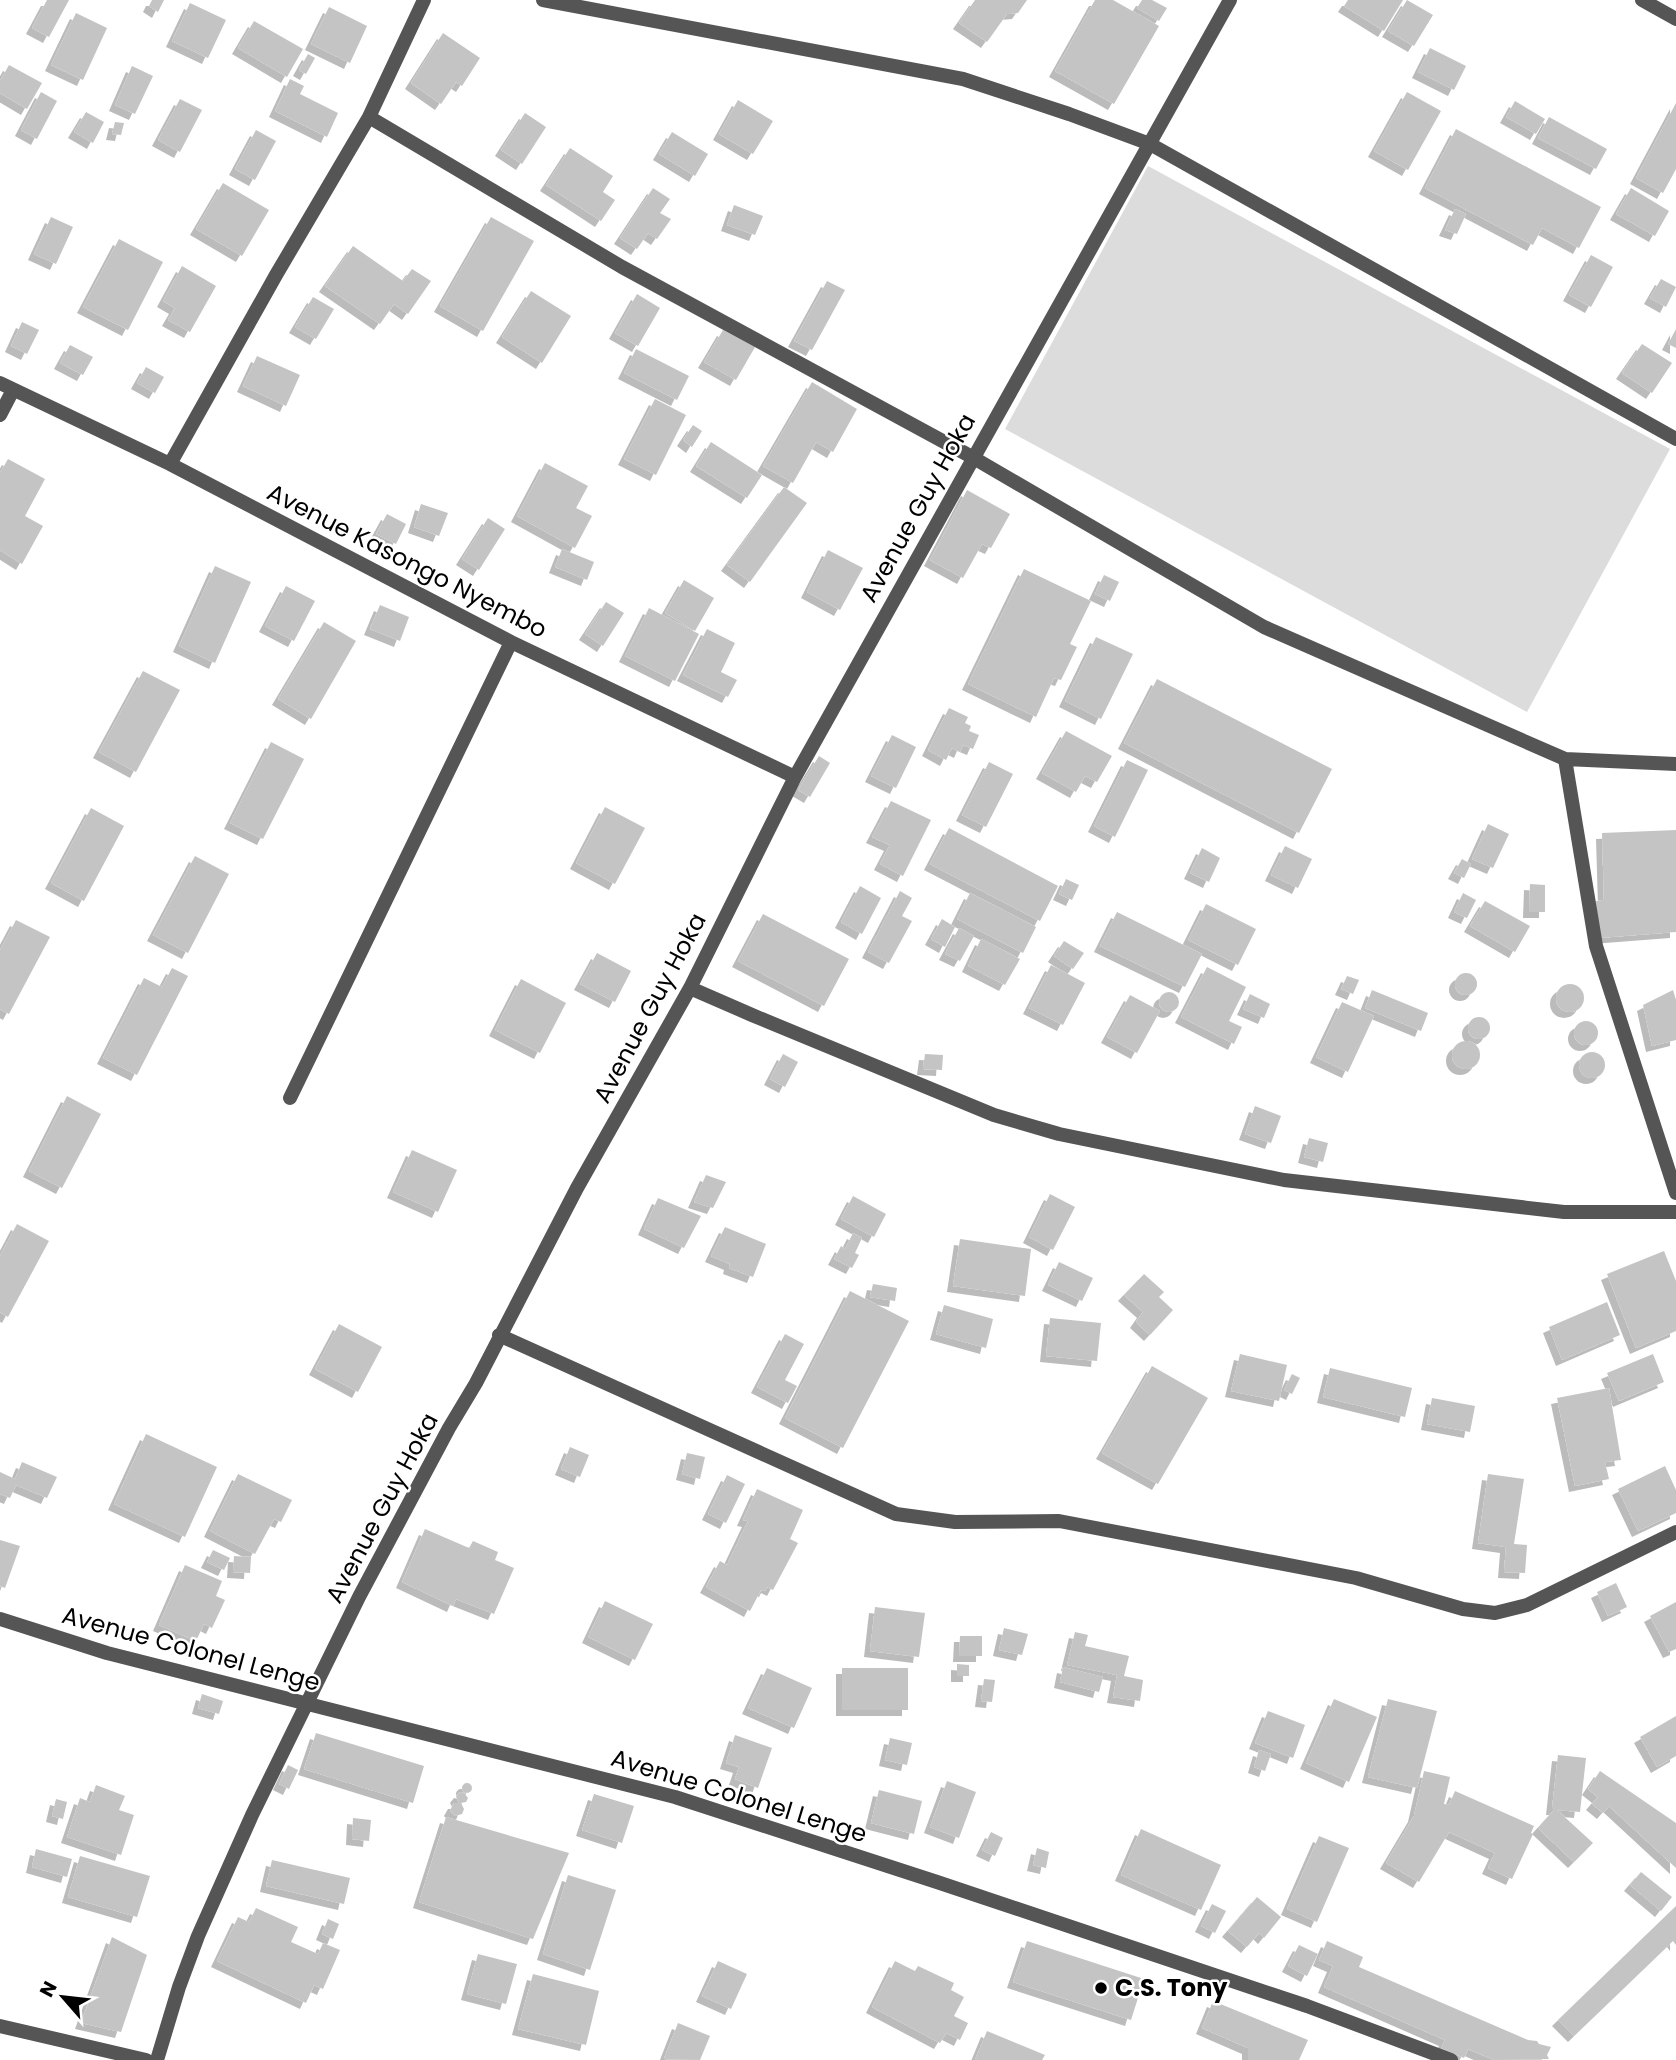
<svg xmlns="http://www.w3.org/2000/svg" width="1676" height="2060" viewBox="0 0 1676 2060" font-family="Poppins,sans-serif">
	<defs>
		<filter id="shadow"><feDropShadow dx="-6" dy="6" stdDeviation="0" flood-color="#0004"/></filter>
	</defs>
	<rect width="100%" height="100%" fill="#fff"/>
	<path fill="#dcdcdc" d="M 1148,166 L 1670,449 L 1527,712 L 1005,429 Z"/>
	<path fill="#c4c4c4" filter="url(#shadow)" d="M 47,0 L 69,0 L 49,37 L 32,28 Z
		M 152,0 L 164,0 L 158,12 L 149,6 Z
		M 975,0 L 1027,0 L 1018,13 L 1007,14 L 987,42 L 959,23 Z
		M 1095,0 L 1113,0 L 1159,26 L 1114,104 L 1055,71 Z
		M 1142,0 L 1152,0 L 1167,8 L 1159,21 L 1137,8 Z
		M 1348,0 L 1403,0 L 1384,31 L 1344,6 Z
		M 1407,0 L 1433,15 L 1414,46 L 1388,31 Z
		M 190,3 L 226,20 L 208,58 L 172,41 Z
		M 329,7 L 367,26 L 350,63 L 311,44 Z
		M 76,13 L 107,28 L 83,80 L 51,65 Z
		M 254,21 L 303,49 L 287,77 L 238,48 Z
		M 443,33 L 480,58 L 462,86 L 456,82 L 441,104 L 411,83 Z
		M 1430,48 L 1466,66 L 1454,90 L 1418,72 Z
		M 308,54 L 315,58 L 306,74 L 299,70 Z
		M 9,65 L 42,83 L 27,109 L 0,93 L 0,81 Z
		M 132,66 L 153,76 L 135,114 L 115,105 Z
		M 290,79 L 304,86 L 300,94 L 338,113 L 327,137 L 275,111 Z
		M 41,92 L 57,101 L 37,139 L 21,130 Z
		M 1407,92 L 1441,111 L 1408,170 L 1374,151 Z
		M 180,99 L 202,110 L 180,152 L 158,140 Z
		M 738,100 L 773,121 L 753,154 L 719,134 Z
		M 1515,101 L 1545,119 L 1536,134 L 1506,117 Z
		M 1676,103 L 1676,169 L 1663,193 L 1636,178 Z
		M 86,112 L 104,122 L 93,143 L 74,132 Z
		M 525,113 L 546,127 L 522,164 L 501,150 Z
		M 1549,117 L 1607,149 L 1596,169 L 1538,138 Z
		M 115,122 L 124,123 L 121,135 L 112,134 Z
		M 1456,129 L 1601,207 L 1579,248 L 1542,228 L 1533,245 L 1425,188 Z
		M 256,130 L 276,141 L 255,180 L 235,169 Z
		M 672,132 L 708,154 L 695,176 L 659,154 Z
		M 570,148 L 613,176 L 603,192 L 615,200 L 601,221 L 546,185 Z
		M 223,183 L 269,210 L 242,256 L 196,229 Z
		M 653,188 L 670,199 L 660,213 L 671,219 L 657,239 L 648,233 L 637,249 L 620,238 Z
		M 1631,188 L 1669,211 L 1655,236 L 1616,214 Z
		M 734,205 L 763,216 L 755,235 L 727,225 Z
		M 1455,209 L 1466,214 L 1457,234 L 1445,230 Z
		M 51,217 L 73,227 L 56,264 L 34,254 Z
		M 491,217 L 534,241 L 483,331 L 440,306 Z
		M 119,239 L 163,262 L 128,330 L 83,307 Z
		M 353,246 L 403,281 L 412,269 L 431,281 L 408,314 L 394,304 L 380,324 L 325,286 Z
		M 1591,255 L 1613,267 L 1591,307 L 1569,295 Z
		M 182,266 L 216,286 L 190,332 L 168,320 L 175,308 L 163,301 Z
		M 1661,279 L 1676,287 L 1666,307 L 1650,298 Z
		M 827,281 L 845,290 L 812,350 L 794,341 Z
		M 531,291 L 571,316 L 542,363 L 502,337 Z
		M 637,294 L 660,308 L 638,346 L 615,333 Z
		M 313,297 L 334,309 L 316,339 L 295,327 Z
		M 22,322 L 39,330 L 27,354 L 11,346 Z
		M 1676,329 L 1676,348 L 1668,344 Z
		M 723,330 L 755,347 L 736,380 L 704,362 Z
		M 1642,344 L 1672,363 L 1652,393 L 1622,373 Z
		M 70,345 L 93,357 L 83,375 L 60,363 Z
		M 636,349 L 689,376 L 677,400 L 624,373 Z
		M 257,356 L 300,375 L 286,406 L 243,386 Z
		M 146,367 L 164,377 L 155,393 L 137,383 Z
		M 812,382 L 857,409 L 833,452 L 816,442 L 793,483 L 763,466 Z
		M 655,399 L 686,415 L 656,475 L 624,459 Z
		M 693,425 L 702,431 L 692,447 L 683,440 Z
		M 711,442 L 762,475 L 747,498 L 696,466 Z
		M 8,459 L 45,479 L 25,516 L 43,526 L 22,564 L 0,550 L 0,473 Z
		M 545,463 L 588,486 L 576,508 L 592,516 L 575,548 L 517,516 Z
		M 784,487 L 807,503 L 750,582 L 727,565 Z
		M 967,490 L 1010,514 L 991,548 L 982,544 L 963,578 L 930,560 Z
		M 421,504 L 448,513 L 439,536 L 414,527 Z
		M 387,514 L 406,524 L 396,544 L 376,534 Z
		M 488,518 L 505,529 L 479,570 L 462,559 Z
		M 562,549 L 594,562 L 587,580 L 555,567 Z
		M 828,550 L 863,568 L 840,610 L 807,592 Z
		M 215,566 L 251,582 L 215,663 L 179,646 Z
		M 1024,569 L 1091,601 L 1070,644 L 1077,647 L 1061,680 L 1054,678 L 1036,717 L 968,684 Z
		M 1104,575 L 1119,582 L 1110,601 L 1095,594 Z
		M 684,580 L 714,598 L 695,631 L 665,613 Z
		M 286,586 L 315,601 L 294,641 L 265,626 Z
		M 606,602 L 624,613 L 603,646 L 585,634 Z
		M 380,605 L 409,617 L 400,641 L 370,629 Z
		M 649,608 L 699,634 L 675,681 L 625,656 Z
		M 324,622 L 356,641 L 311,719 L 278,699 Z
		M 707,629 L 735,643 L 721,672 L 737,680 L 728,697 L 683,675 Z
		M 1096,637 L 1133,654 L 1101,719 L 1065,701 Z
		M 143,671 L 180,690 L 136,772 L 99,752 Z
		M 1157,679 L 1332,769 L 1299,833 L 1124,743 Z
		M 949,708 L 968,717 L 965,723 L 971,726 L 969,731 L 979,735 L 973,749 L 963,745 L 960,752 L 952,748 L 946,760 L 928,750 Z
		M 1066,731 L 1112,756 L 1097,782 L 1085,776 L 1076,792 L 1042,773 Z
		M 892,735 L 916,747 L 896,788 L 871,776 Z
		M 271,742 L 304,759 L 263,839 L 230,823 Z
		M 819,756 L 830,763 L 810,797 L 798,790 Z
		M 1127,760 L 1148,770 L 1115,837 L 1094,826 Z
		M 989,762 L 1013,774 L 986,827 L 962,815 Z
		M 891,801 L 931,820 L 903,876 L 880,864 L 890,845 L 872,837 Z
		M 605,807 L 645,828 L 615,884 L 576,863 Z
		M 91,808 L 124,826 L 84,901 L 51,883 Z
		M 1488,824 L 1509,834 L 1493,868 L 1472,859 Z
		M 949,828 L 1058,886 L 1040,921 L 930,864 Z
		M 1676,830 L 1676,932 L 1598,938 L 1596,901 L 1604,900 L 1602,833 Z
		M 1285,846 L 1312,859 L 1298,888 L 1271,875 Z
		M 1202,848 L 1220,858 L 1209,882 L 1190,873 Z
		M 195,856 L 229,874 L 188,953 L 153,935 Z
		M 1462,859 L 1471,864 L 1464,878 L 1454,873 Z
		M 1066,879 L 1079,885 L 1072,900 L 1059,894 Z
		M 1530,884 L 1545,885 L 1545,912 L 1529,912 Z
		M 860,886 L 881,898 L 862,934 L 841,922 Z
		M 900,891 L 912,898 L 902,916 L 912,921 L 889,963 L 868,952 Z
		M 970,893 L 1036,927 L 1023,953 L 957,919 Z
		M 1463,893 L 1476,900 L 1467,918 L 1454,912 Z
		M 1485,901 L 1530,926 L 1515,952 L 1470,926 Z
		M 1206,904 L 1256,929 L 1238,965 L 1188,940 Z
		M 1117,912 L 1202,954 L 1185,987 L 1100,946 Z
		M 763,914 L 849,959 L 824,1006 L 738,961 Z
		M 942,919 L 955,927 L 945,947 L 931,939 Z
		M 16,920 L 50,937 L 9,1014 L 0,1009 L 0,950 Z
		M 959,928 L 974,936 L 960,961 L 945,954 Z
		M 981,939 L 1020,959 L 1005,985 L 968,966 Z
		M 1064,941 L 1084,953 L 1073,969 L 1054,956 Z
		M 597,953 L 631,971 L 615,1002 L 580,984 Z
		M 1051,965 L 1085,983 L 1063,1025 L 1029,1008 Z
		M 1207,967 L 1246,987 L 1229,1021 L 1242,1027 L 1234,1044 L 1181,1017 Z
		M 172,968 L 188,976 L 137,1075 L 103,1058 L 144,978 L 162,987 Z
		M1455 984a11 11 0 1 1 22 0a11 11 0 1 1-22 0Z
		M 1347,976 L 1359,980 L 1353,994 L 1341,989 Z
		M 521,979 L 566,1003 L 540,1053 L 495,1030 Z
		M1556 998a14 14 0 1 1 28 0a14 14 0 1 1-28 0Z
		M 1372,990 L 1428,1013 L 1421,1031 L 1365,1008 Z
		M 1673,990 L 1676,1000 L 1676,1040 L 1652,1046 L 1643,1005 Z
		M1159 1002a10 10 0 1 1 20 0a10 10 0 1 1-20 0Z
		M 1250,994 L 1270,1004 L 1264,1018 L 1243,1009 Z
		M 1130,995 L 1160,1011 L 1137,1053 L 1107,1037 Z
		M 1342,1002 L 1374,1016 L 1348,1072 L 1316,1057 Z
		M1468 1028a11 11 0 1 1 22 0a11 11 0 1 1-22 0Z
		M1574 1033a12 12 0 1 1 24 0a12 12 0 1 1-24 0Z
		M1452 1055a14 14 0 1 1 28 0a14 14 0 1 1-28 0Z
		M1579 1065a13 13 0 1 1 26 0a13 13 0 1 1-26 0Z
		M 783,1054 L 798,1062 L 785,1087 L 770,1079 Z
		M 925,1054 L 943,1055 L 942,1070 L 923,1069 Z
		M 67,1096 L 101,1114 L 62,1188 L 29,1171 Z
		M 1255,1106 L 1281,1116 L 1271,1143 L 1245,1134 Z
		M 1309,1138 L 1328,1143 L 1323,1162 L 1304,1157 Z
		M 412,1150 L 457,1170 L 438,1212 L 393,1192 Z
		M 706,1175 L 726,1182 L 713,1208 L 694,1202 Z
		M 1050,1194 L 1075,1207 L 1053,1250 L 1029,1237 Z
		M 853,1196 L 886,1214 L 874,1237 L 841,1219 Z
		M 658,1198 L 701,1216 L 684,1248 L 644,1229 Z
		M 17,1224 L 49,1241 L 8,1317 L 0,1312 L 0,1256 Z
		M 725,1227 L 766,1244 L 753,1277 L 729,1268 L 730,1264 L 711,1256 Z
		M 853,1233 L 862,1238 L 855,1253 L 859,1255 L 852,1268 L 834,1259 L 841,1246 L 845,1249 Z
		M 960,1239 L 1031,1249 L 1025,1296 L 953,1286 Z
		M 1664,1251 L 1676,1281 L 1676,1331 L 1636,1348 L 1607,1274 Z
		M 1059,1262 L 1093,1278 L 1082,1301 L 1048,1285 Z
		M 1144,1274 L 1164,1292 L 1159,1297 L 1173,1310 L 1150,1335 L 1136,1322 L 1143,1312 L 1124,1295 Z
		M 873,1284 L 897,1288 L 895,1301 L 870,1297 Z
		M 850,1291 L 909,1321 L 843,1448 L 785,1418 Z
		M 1607,1302 L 1620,1335 L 1562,1360 L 1549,1327 Z
		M 944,1305 L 993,1319 L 986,1348 L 936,1334 Z
		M 1050,1318 L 1101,1323 L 1097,1361 L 1046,1356 Z
		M 339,1324 L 382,1347 L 358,1392 L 315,1369 Z
		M 785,1334 L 804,1344 L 785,1380 L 797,1386 L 788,1403 L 757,1387 Z
		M 1240,1354 L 1287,1365 L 1279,1401 L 1231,1391 Z
		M 1653,1354 L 1664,1382 L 1619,1401 L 1607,1373 Z
		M 1152,1366 L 1208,1398 L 1158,1484 L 1102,1453 Z
		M 1330,1368 L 1412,1388 L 1405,1417 L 1323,1397 Z
		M 1292,1374 L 1300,1378 L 1292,1394 L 1284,1390 Z
		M 1609,1388 L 1621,1460 L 1605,1462 L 1609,1479 L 1575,1486 L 1557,1398 Z
		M 1432,1398 L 1475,1406 L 1470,1432 L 1427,1424 Z
		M 146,1434 L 217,1467 L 185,1537 L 114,1504 Z
		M 570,1447 L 589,1455 L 580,1477 L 561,1469 Z
		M 687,1453 L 705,1457 L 700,1479 L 682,1474 Z
		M 22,1462 L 57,1477 L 47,1498 L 16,1485 L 10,1498 L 0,1494 L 0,1472 L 15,1479 Z
		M 1665,1466 L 1676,1490 L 1676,1513 L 1638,1531 L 1618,1489 Z
		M 238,1474 L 292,1500 L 281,1522 L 274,1519 L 255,1554 L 210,1531 Z
		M 1488,1474 L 1524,1479 L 1514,1544 L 1527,1545 L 1525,1573 L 1504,1572 L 1506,1547 L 1478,1543 Z
		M 727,1475 L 745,1484 L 726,1523 L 708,1514 Z
		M 757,1489 L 803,1510 L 790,1539 L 798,1543 L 773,1590 L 767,1587 L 765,1591 L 761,1590 L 750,1611 L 706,1587 L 720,1561 L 727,1565 L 748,1521 L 743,1520 Z
		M 425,1529 L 469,1548 L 473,1541 L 498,1552 L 495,1560 L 514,1568 L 494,1614 L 456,1599 L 453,1606 L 402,1582 Z
		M 0,1540 L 20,1546 L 5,1588 L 0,1586 Z
		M 213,1550 L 230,1558 L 224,1570 L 207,1562 Z
		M 234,1556 L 251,1557 L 250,1573 L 233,1572 Z
		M 185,1565 L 222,1581 L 216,1596 L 225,1600 L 212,1628 L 204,1624 L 196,1641 L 159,1625 Z
		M 1616,1583 L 1627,1607 L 1608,1616 L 1597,1592 Z
		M 605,1601 L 653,1624 L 635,1660 L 588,1637 Z
		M 1676,1602 L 1676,1649 L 1669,1652 L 1650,1616 Z
		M 875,1607 L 925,1613 L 919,1657 L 870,1651 Z
		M 1004,1628 L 1028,1634 L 1022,1655 L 999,1650 Z
		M 1075,1632 L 1088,1635 L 1085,1646 L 1129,1656 L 1124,1676 L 1143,1680 L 1140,1701 L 1113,1697 L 1117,1675 L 1067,1665 Z
		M 960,1636 L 982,1636 L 982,1656 L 959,1656 Z
		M 957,1664 L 969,1665 L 969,1676 L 957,1676 Z
		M 1063,1667 L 1103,1677 L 1099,1692 L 1060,1682 Z
		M 767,1668 L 812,1688 L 794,1728 L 748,1708 Z
		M 842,1668 L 908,1668 L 908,1710 L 842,1710 Z
		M 984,1679 L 995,1680 L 992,1702 L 981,1701 Z
		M 202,1694 L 223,1701 L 219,1714 L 198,1708 Z
		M 1334,1699 L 1377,1717 L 1349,1782 L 1306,1763 Z
		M 1388,1699 L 1437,1711 L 1417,1788 L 1368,1777 Z
		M 1268,1711 L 1305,1725 L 1293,1758 L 1255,1743 Z
		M 1676,1716 L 1676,1756 L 1657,1767 L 1640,1737 Z
		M 316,1733 L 424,1766 L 413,1803 L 304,1769 Z
		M 735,1735 L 772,1748 L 758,1788 L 735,1779 L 739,1767 L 726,1763 Z
		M 890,1738 L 912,1743 L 907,1765 L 885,1760 Z
		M 1259,1750 L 1271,1754 L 1265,1771 L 1254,1767 Z
		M 1558,1755 L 1586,1758 L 1580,1812 L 1557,1810 L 1593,1843 L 1574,1862 L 1538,1828 L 1555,1809 L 1552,1809 Z
		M 288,1765 L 298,1770 L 289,1789 L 279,1784 Z
		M 1424,1771 L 1450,1777 L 1444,1804 L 1449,1805 L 1455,1791 L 1534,1826 L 1531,1833 L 1533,1834 L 1512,1879 L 1488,1868 L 1495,1853 L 1449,1832 L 1419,1882 L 1386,1863 L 1414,1816 Z
		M 1600,1771 L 1676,1823 L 1676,1868 L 1609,1806 L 1603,1813 L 1592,1804 L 1598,1797 L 1588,1789 Z
		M 947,1781 L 976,1792 L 959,1838 L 930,1827 Z
		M462 1788a5 5 0 1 1 10 0a5 5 0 1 1-10 0Z
		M 96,1785 L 125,1796 L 119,1810 L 134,1815 L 121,1855 L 67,1837 L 80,1798 L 90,1802 Z
		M 879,1790 L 922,1801 L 914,1834 L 871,1823 Z
		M 460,1792 L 464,1793 L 468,1798 L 466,1802 L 461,1803 L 464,1809 L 462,1814 L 455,1816 L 450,1810 L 454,1803 L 459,1803 L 456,1797 Z
		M 594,1794 L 634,1806 L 622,1843 L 582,1830 Z
		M 56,1799 L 67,1802 L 63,1819 L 52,1816 Z
		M 446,1817 L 569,1853 L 533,1939 L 419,1902 Z
		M 353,1818 L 371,1820 L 369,1841 L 352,1839 Z
		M 1141,1829 L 1221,1865 L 1201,1910 L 1121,1875 Z
		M 991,1832 L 1003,1838 L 995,1856 L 982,1850 Z
		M 1319,1836 L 1349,1848 L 1317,1922 L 1287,1909 Z
		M 1037,1848 L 1049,1852 L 1046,1868 L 1033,1865 Z
		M 36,1849 L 72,1859 L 67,1877 L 32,1867 Z
		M 80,1856 L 150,1876 L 137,1917 L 68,1897 Z
		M 272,1860 L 350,1878 L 344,1904 L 266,1886 Z
		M 1641,1872 L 1672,1897 L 1661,1911 L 1630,1885 Z
		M 568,1875 L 616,1890 L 590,1970 L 543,1954 Z
		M 1257,1897 L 1281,1917 L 1264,1938 L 1259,1933 L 1247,1947 L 1228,1931 Z
		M 1212,1904 L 1226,1911 L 1215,1933 L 1201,1926 Z
		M 1676,1906 L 1676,1945 L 1673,1941 L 1574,2036 L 1558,2020 Z
		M 256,1908 L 298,1927 L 291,1942 L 318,1954 L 323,1943 L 340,1950 L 323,1989 L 314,1985 L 306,2003 L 217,1961 L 238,1917 L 249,1922 Z
		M 328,1919 L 339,1924 L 333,1939 L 322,1934 Z
		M 112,1937 L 147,1955 L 121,2032 L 81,2023 Z
		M 1027,1941 L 1144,1979 L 1131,2020 L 1013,1982 Z
		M 1327,1941 L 1363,1957 L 1359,1967 L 1528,2040 L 1537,2041 L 1539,2044 L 1551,2047 L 1547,2055 L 1549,2059 L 1494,2060 L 1468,2049 L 1464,2058 L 1441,2048 L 1445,2040 L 1324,1987 L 1333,1966 L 1319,1960 Z
		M 1299,1945 L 1318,1954 L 1307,1976 L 1288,1966 Z
		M 478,1954 L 517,1964 L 506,2004 L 467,1994 Z
		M 718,1961 L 747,1974 L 731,2009 L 702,1996 Z
		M 895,1961 L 915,1971 L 918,1966 L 954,1983 L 951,1990 L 964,1997 L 954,2016 L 968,2023 L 960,2040 L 946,2033 L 940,2043 L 872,2007 Z
		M 533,1974 L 599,1991 L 586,2045 L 518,2029 Z
		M 1213,2001 L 1308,2040 L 1299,2060 L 1248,2060 L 1248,2048 L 1202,2028 Z
		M 678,2023 L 710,2036 L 700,2060 L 664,2059 Z
		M 987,2031 L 1045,2055 L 1042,2060 L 975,2060 Z"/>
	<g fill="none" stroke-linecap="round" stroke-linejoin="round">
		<path stroke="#555" stroke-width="14" d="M 543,0 L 963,79 L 1069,114 L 1150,144 L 1676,439
			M 1642,0 L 1676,19
			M 369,117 L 622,267 L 972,457 L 1264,627 L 1565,759 L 1676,764
			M 0,383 L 170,464 L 511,642 L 795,777
			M 0,415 L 13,390
			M 170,464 L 276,275 L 369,117 L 424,0
			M 1565,759 L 1596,946 L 1676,1193
			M 690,988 L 752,1015 L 994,1115 L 1059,1134 L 1284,1180 L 1564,1212 L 1676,1212
			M 290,1098 L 511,642
			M 499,1335 L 896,1514 L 955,1522 L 1059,1521 L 1356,1578 L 1463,1609 L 1495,1613 L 1527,1605 L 1676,1532
			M 0,1619 L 107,1653 L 675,1797 L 937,1882 L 1307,2006 L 1451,2060
			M 0,2026 L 146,2060
			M 157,2060 L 179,1987 L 198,1936 L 252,1815 L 359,1597 L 449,1428 L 476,1383 L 577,1188 L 690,988 L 795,777 L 1230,0"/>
	</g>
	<circle fill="#000" stroke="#fff" stroke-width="2.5" cx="1101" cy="1988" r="7"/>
	<g text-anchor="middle" stroke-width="5" stroke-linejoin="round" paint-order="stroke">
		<g font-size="24" fill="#000" stroke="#fff">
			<text transform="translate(918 508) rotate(-61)" y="8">Avenue Guy Hoka</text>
			<text transform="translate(407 561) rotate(27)" y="8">Avenue Kasongo Nyembo</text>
			<text transform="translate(650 1008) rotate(-62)" y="8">Avenue Guy Hoka</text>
			<text transform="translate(382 1508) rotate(-62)" y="8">Avenue Guy Hoka</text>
			<text transform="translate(191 1649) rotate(15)" y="8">Avenue Colonel Lenge</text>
			<text transform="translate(739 1796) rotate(17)" y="8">Avenue Colonel Lenge</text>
		</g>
		<g font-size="24" font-weight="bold" fill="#000" stroke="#fff" text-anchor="start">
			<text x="1115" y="1996">C.S. Tony</text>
		</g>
	</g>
	<g transform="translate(63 1997) rotate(298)" stroke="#ffffff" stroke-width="5" paint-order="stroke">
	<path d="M0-5L12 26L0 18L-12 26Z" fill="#000000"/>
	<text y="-10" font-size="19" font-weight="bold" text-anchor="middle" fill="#000000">N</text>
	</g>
</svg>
